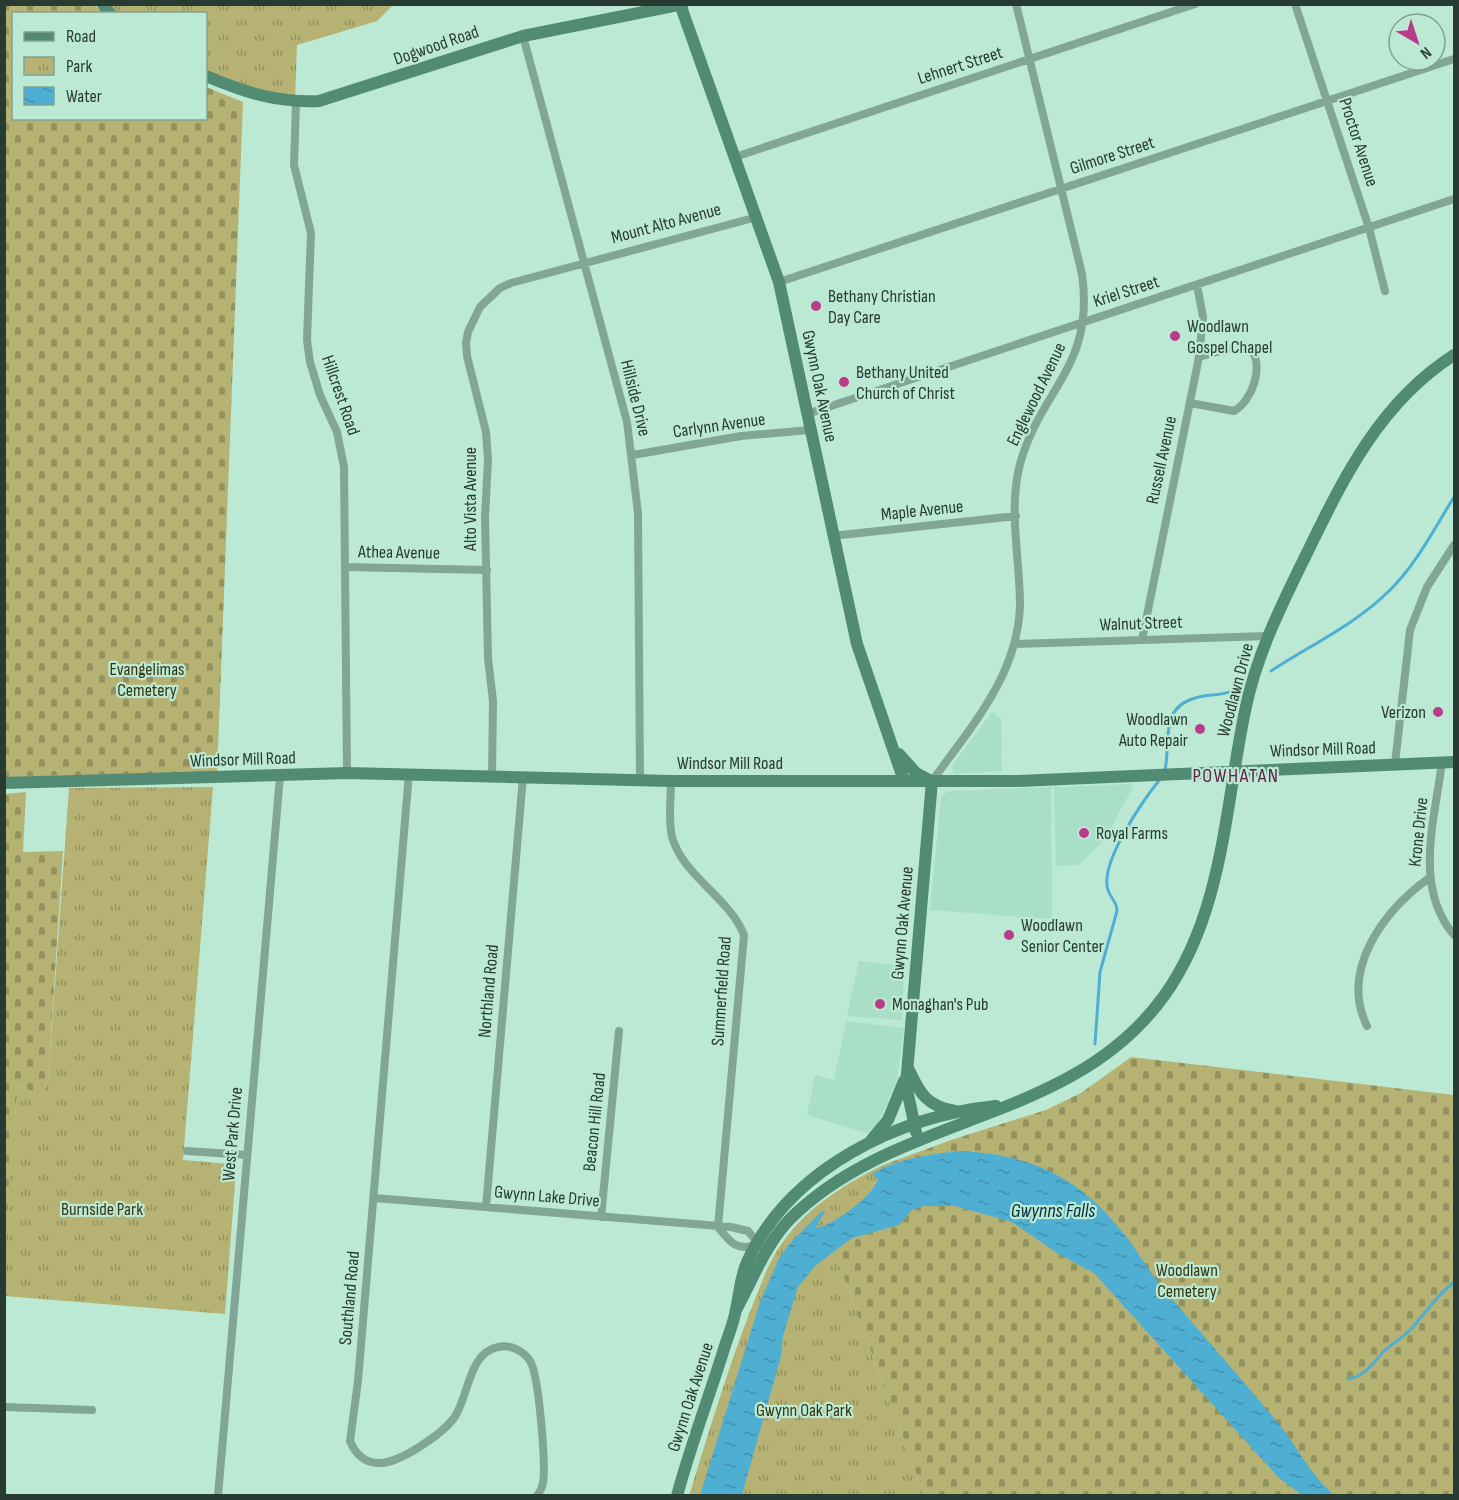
<svg xmlns="http://www.w3.org/2000/svg" width="1459" height="1500" viewBox="0 0 1459 1500" font-family="'Sofia Sans Condensed',sans-serif">
	<defs>
		<pattern id="cemetery-stones" width="16" height="16" patternUnits="userSpaceOnUse" patternTransform="scale(1.5)"><rect width="16" height="16" fill="#b5b273"/><path d="M2 7V4a2 2 0 0 1 4 0v3zM10 15v-3a2 2 0 0 1 4 0v3z" fill="#93925f"/></pattern>
		<pattern id="park-tufts" width="24" height="20" patternUnits="userSpaceOnUse" patternTransform="scale(1.5)"><rect width="24" height="20" fill="#b5b273"/><path d="M3 7l-1-3M5 7V3M7 7l1-3M15 17l-1-3M17 17v-4M19 17l1-3" fill="none" stroke="#93925f"/></pattern>
		<pattern id="water-ripples" width="26" height="14" patternUnits="userSpaceOnUse" patternTransform="scale(1.5)"><rect width="26" height="14" fill="#4fafd3"/><path d="M2 4q2-2 4 0t4 0M15 11q2-2 4 0t4 0" fill="none" stroke="#4290ac"/></pattern>
	</defs>
	<rect width="100%" height="100%" fill="#bbe9d4"/>
	<path fill="#a9dfc7" d="M 992,712 L 1001,719 L 1002,771 L 954,774 L 951,767 Z
		M 1131,784 L 1133,787 L 1104,840 L 1079,865 L 1056,866 L 1054,787 Z
		M 1051,787 L 1052,919 L 930,910 L 941,797 L 948,791 Z
		M 859,961 L 904,966 L 902,1020 L 847,1016 Z
		M 846,1021 L 904,1028 L 897,1081 L 878,1123 L 867,1133 L 807,1115 L 815,1075 L 834,1080 Z"/>
	<path fill="url(#cemetery-stones)" d="M 5,5 L 95,5 L 103,13 L 14,14 L 14,118 L 206,118 L 206,87 L 243,102 L 217,774 L 69,775 L 5,778 Z
		M 26,792 L 23,852 L 63,851 L 48,1080 L 41,1096 L 18,1085 L 5,1234 L 4,794 Z
		M 1131,1057 L 1454,1095 L 1454,1495 L 924,1495 L 837,1259 L 883,1165 L 954,1139 L 1046,1110 L 1081,1093 Z"/>
	<path fill="url(#park-tufts)" d="M 103,5 L 393,5 L 377,21 L 297,45 L 295,101 L 206,76 L 206,14 L 110,13 Z
		M 213,787 L 183,1160 L 229,1164 L 236,1170 L 225,1314 L 5,1296 L 4,1234 L 18,1085 L 41,1096 L 48,1080 L 69,788 Z
		M 883,1165 L 837,1259 L 924,1495 L 689,1496 C 709,1432 728,1367 753,1304 C 762,1282 770,1258 785,1239 C 809,1206 847,1183 883,1165 Z"/>
	<path fill="url(#water-ripples)" d="M 961,1151 C 1033,1155 1079,1177 1125,1235 C 1138,1252 1149,1271 1162,1287 C 1201,1333 1240,1377 1278,1423 C 1297,1446 1311,1476 1334,1495 L 1302,1495 L 1278,1477 L 1094,1273 L 1057,1253 L 1012,1222 L 955,1206 L 923,1206 L 912,1210 L 899,1225 L 852,1238 L 815,1266 L 798,1287 L 783,1336 L 781,1356 L 742,1495 L 700,1495 L 760,1302 L 779,1258 L 791,1242 L 822,1211 L 825,1212 L 815,1228 C 833,1226 873,1196 878,1179 L 872,1174 C 899,1158 930,1154 961,1151 Z"/>
	<g fill="none" stroke-linecap="round" stroke-linejoin="round">
		<path stroke="#4fafd3" stroke-width="3" d="M 1271,671 C 1309,646 1356,624 1389,591 C 1416,565 1434,529 1454,497
			M 1165,770 C 1171,742 1159,708 1195,698 C 1207,694 1221,696 1232,691
			M 1095,1044 L 1100,972 L 1117,911 C 1117,901 1110,898 1108,890 C 1099,863 1144,799 1161,778
			M 1348,1379 C 1367,1375 1372,1364 1384,1351 C 1392,1344 1402,1338 1410,1330 C 1427,1312 1433,1299 1454,1282"/>
		<path stroke="#82a695" stroke-width="8" d="M 1295,4 L 1369,228 L 1385,291
			M 523,36 L 627,422 L 638,513 L 640,780
			M 296,102 L 294,165 L 311,233 L 307,340 L 310,362 L 320,395 L 337,432 L 344,467 L 347,773
			M 735,157 L 1195,4
			M 779,282 L 1454,59
			M 1190,403 L 1234,411 C 1252,401 1265,366 1250,348 L 1242,345 L 1199,357
			M 807,414 L 1454,199
			M 633,455 L 741,436 L 810,430
			M 832,536 L 1016,516
			M 346,567 L 487,570
			M 1142,640 L 1199,357 L 1203,317 L 1197,285
			M 1015,644 L 1268,636
			M 1442,762 C 1435,819 1413,887 1454,935
			M 1395,764 L 1410,630 L 1427,587 L 1454,545
			M 409,773 L 358,1381 L 350,1441 C 355,1453 363,1462 377,1463 C 398,1465 442,1434 454,1418 C 469,1397 468,1353 498,1347 C 510,1344 524,1351 530,1361 C 539,1374 546,1466 543,1483 C 542,1488 540,1492 537,1496
			M 492,776 L 493,701 L 488,658 L 485,517 L 488,460 L 486,432 L 467,356 L 466,343 L 468,332 L 480,307 L 500,288 L 511,283 L 757,217
			M 671,781 C 671,799 668,819 672,837 C 683,876 729,897 744,935 L 718,1227
			M 932,781 C 971,727 1018,675 1020,605 C 1020,559 1008,510 1020,464 C 1041,388 1095,367 1082,274 L 1016,4
			M 1367,1026 C 1339,969 1385,910 1429,878
			M 187,1151 L 247,1155
			M 374,1198 L 731,1227 L 748,1231 L 761,1247
			M 486,1207 L 523,777
			M 601,1217 L 619,1031
			M 718,1227 C 729,1241 738,1253 756,1244
			M 4,1407 L 92,1410
			M 218,1496 L 280,776"/>
		<path stroke="#528b73" stroke-width="12" d="M 103,4 L 110,14
			M 680,4 L 779,282 L 857,644 L 904,781
			M 206,76 C 244,92 277,103 319,101 L 523,36 L 683,4
			M 899,754 L 916,773 L 931,781
			M 4,783 L 347,773 L 671,781 L 1018,781 L 1454,762
			M 909,1070 C 920,1094 927,1106 955,1111
			M 916,1132 L 906,1085 L 932,781
			M 872,1139 L 888,1120 L 904,1081
			M 736,1310 C 753,1279 766,1243 791,1218 C 898,1112 1071,1125 1164,996 C 1223,914 1225,807 1245,711 C 1256,656 1281,606 1305,557 C 1343,479 1379,403 1454,355
			M 677,1496 C 690,1447 708,1400 723,1352 C 727,1338 734,1323 736,1309 C 740,1292 740,1276 748,1260 C 791,1168 899,1116 996,1106"/>
	</g>
	<g fill="#b93b8a" stroke="#bbe9d4" stroke-width="2">
		<circle cx="816" cy="306" r="6"/>
		<circle cx="1175" cy="336" r="6"/>
		<circle cx="844" cy="382" r="6"/>
		<circle cx="1438" cy="712" r="6"/>
		<circle cx="1200" cy="729" r="6"/>
		<circle cx="1084" cy="833" r="6"/>
		<circle cx="1009" cy="935" r="6"/>
		<circle cx="880" cy="1004" r="6"/>
	</g>
	<g text-anchor="middle" stroke-width="4.5" stroke-linejoin="round" paint-order="stroke">
		<g font-size="18" fill="#283b33" stroke="#bbe9d4">
			<text transform="translate(436 45) rotate(-19)" y="6">Dogwood Road</text>
			<text transform="translate(960 65) rotate(-18)" y="6">Lehnert Street</text>
			<text transform="translate(1359 142) rotate(72)" y="6">Proctor Avenue</text>
			<text transform="translate(1112 155) rotate(-18)" y="6">Gilmore Street</text>
			<text transform="translate(666 223) rotate(-15)" y="6">Mount Alto Avenue</text>
			<text transform="translate(1126 291) rotate(-18)" y="6">Kriel Street</text>
			<text transform="translate(820 386) rotate(78)" y="6">Gwynn Oak Avenue</text>
			<text transform="translate(1036 394) rotate(-64)" y="6">Englewood Avenue</text>
			<text transform="translate(341 395) rotate(71)" y="6">Hillcrest Road</text>
			<text transform="translate(636 398) rotate(76)" y="6">Hillside Drive</text>
			<text transform="translate(719 425) rotate(-8)" y="6">Carlynn Avenue</text>
			<text transform="translate(1161 460) rotate(-78)" y="6">Russell Avenue</text>
			<text transform="translate(470 499) rotate(-90)" y="6">Alto Vista Avenue</text>
			<text transform="translate(922 510) rotate(-6)" y="6">Maple Avenue</text>
			<text transform="translate(399 552) rotate(1)" y="6">Athea Avenue</text>
			<text transform="translate(1141 623) rotate(-2)" y="6">Walnut Street</text>
			<text transform="translate(1235 690) rotate(-75)" y="6">Woodlawn Drive</text>
			<text transform="translate(1323 749) rotate(-2)" y="6">Windsor Mill Road</text>
			<text transform="translate(243 759) rotate(-2)" y="6">Windsor Mill Road</text>
			<text x="730" y="769">Windsor Mill Road</text>
			<text transform="translate(1418 832) rotate(-84)" y="6">Krone Drive</text>
			<text transform="translate(902 923) rotate(-85)" y="6">Gwynn Oak Avenue</text>
			<text transform="translate(488 991) rotate(-85)" y="6">Northland Road</text>
			<text transform="translate(721 991) rotate(-86)" y="6">Summerfield Road</text>
			<text transform="translate(594 1122) rotate(-84)" y="6">Beacon Hill Road</text>
			<text transform="translate(232 1134) rotate(-85)" y="6">West Park Drive</text>
			<text transform="translate(547 1196) rotate(5)" y="6">Gwynn Lake Drive</text>
			<text transform="translate(349 1298) rotate(-85)" y="6">Southland Road</text>
			<text transform="translate(690 1397) rotate(-72)" y="6">Gwynn Oak Avenue</text>
		</g>
		<g font-size="18" fill="#283b33" stroke="#bbe9d4" text-anchor="start">
			<text x="828" y="302">Bethany Christian<tspan x="828" dy="21">Day Care</tspan></text>
			<text x="1187" y="332">Woodlawn<tspan x="1187" dy="21">Gospel Chapel</tspan></text>
			<text x="856" y="378">Bethany United<tspan x="856" dy="21">Church of Christ</tspan></text>
			<text x="1426" y="718" text-anchor="end">Verizon</text>
			<text x="1188" y="725" text-anchor="end">Woodlawn<tspan x="1188" dy="21">Auto Repair</tspan></text>
			<text x="1096" y="839">Royal Farms</text>
			<text x="1021" y="931">Woodlawn<tspan x="1021" dy="21">Senior Center</tspan></text>
			<text x="892" y="1010">Monaghan's Pub</text>
		</g>
		<g font-size="18" fill="#373511" stroke="#bbe9d4">
			<text x="147" y="675">Evangelimas<tspan x="147" dy="21">Cemetery</tspan></text>
			<text x="102" y="1215">Burnside Park</text>
			<text x="1187" y="1276">Woodlawn<tspan x="1187" dy="21">Cemetery</tspan></text>
			<text x="804" y="1416">Gwynn Oak Park</text>
		</g>
		<g font-size="20" letter-spacing="1.5" fill="#5f2247" stroke="#bbe9d4">
			<text x="1236" y="782">POWHATAN</text>
		</g>
		<g font-size="20" font-style="italic" fill="#002e3d" stroke="#bbe9d4">
			<text x="1053" y="1217">Gwynns Falls</text>
		</g>
	</g>
	<rect width="1459" height="1500" fill="none" stroke="#283b33" stroke-width="12"/>
	<rect x="12" y="12" width="195" height="108" fill="#bbe9d4" stroke="#80a394" stroke-width="1.5"/>
	<rect x="24" y="32" width="30" height="9" fill="#528b73" stroke="#80a394" stroke-width="1.5"/>
	<text x="66" y="42" font-size="18" fill="#283b33">Road</text>
	<rect x="24" y="57" width="30" height="18" fill="url(#park-tufts)" stroke="#80a394" stroke-width="1.5"/>
	<text x="66" y="72" font-size="18" fill="#283b33">Park</text>
	<rect x="24" y="87" width="30" height="18" fill="url(#water-ripples)" stroke="#80a394" stroke-width="1.5"/>
	<text x="66" y="102" font-size="18" fill="#283b33">Water</text>
	<g transform="translate(1417 42) rotate(141)"><circle r="28" fill="#bbe9d4" stroke="#80a394" stroke-width="1.5"/>
	<path d="M0-4.5L10 22L0 15L-10 22Z" fill="#b93b8a"/>
	<text y="-9" font-size="16" font-weight="bold" text-anchor="middle" fill="#283b33">N</text>
	</g>
</svg>
